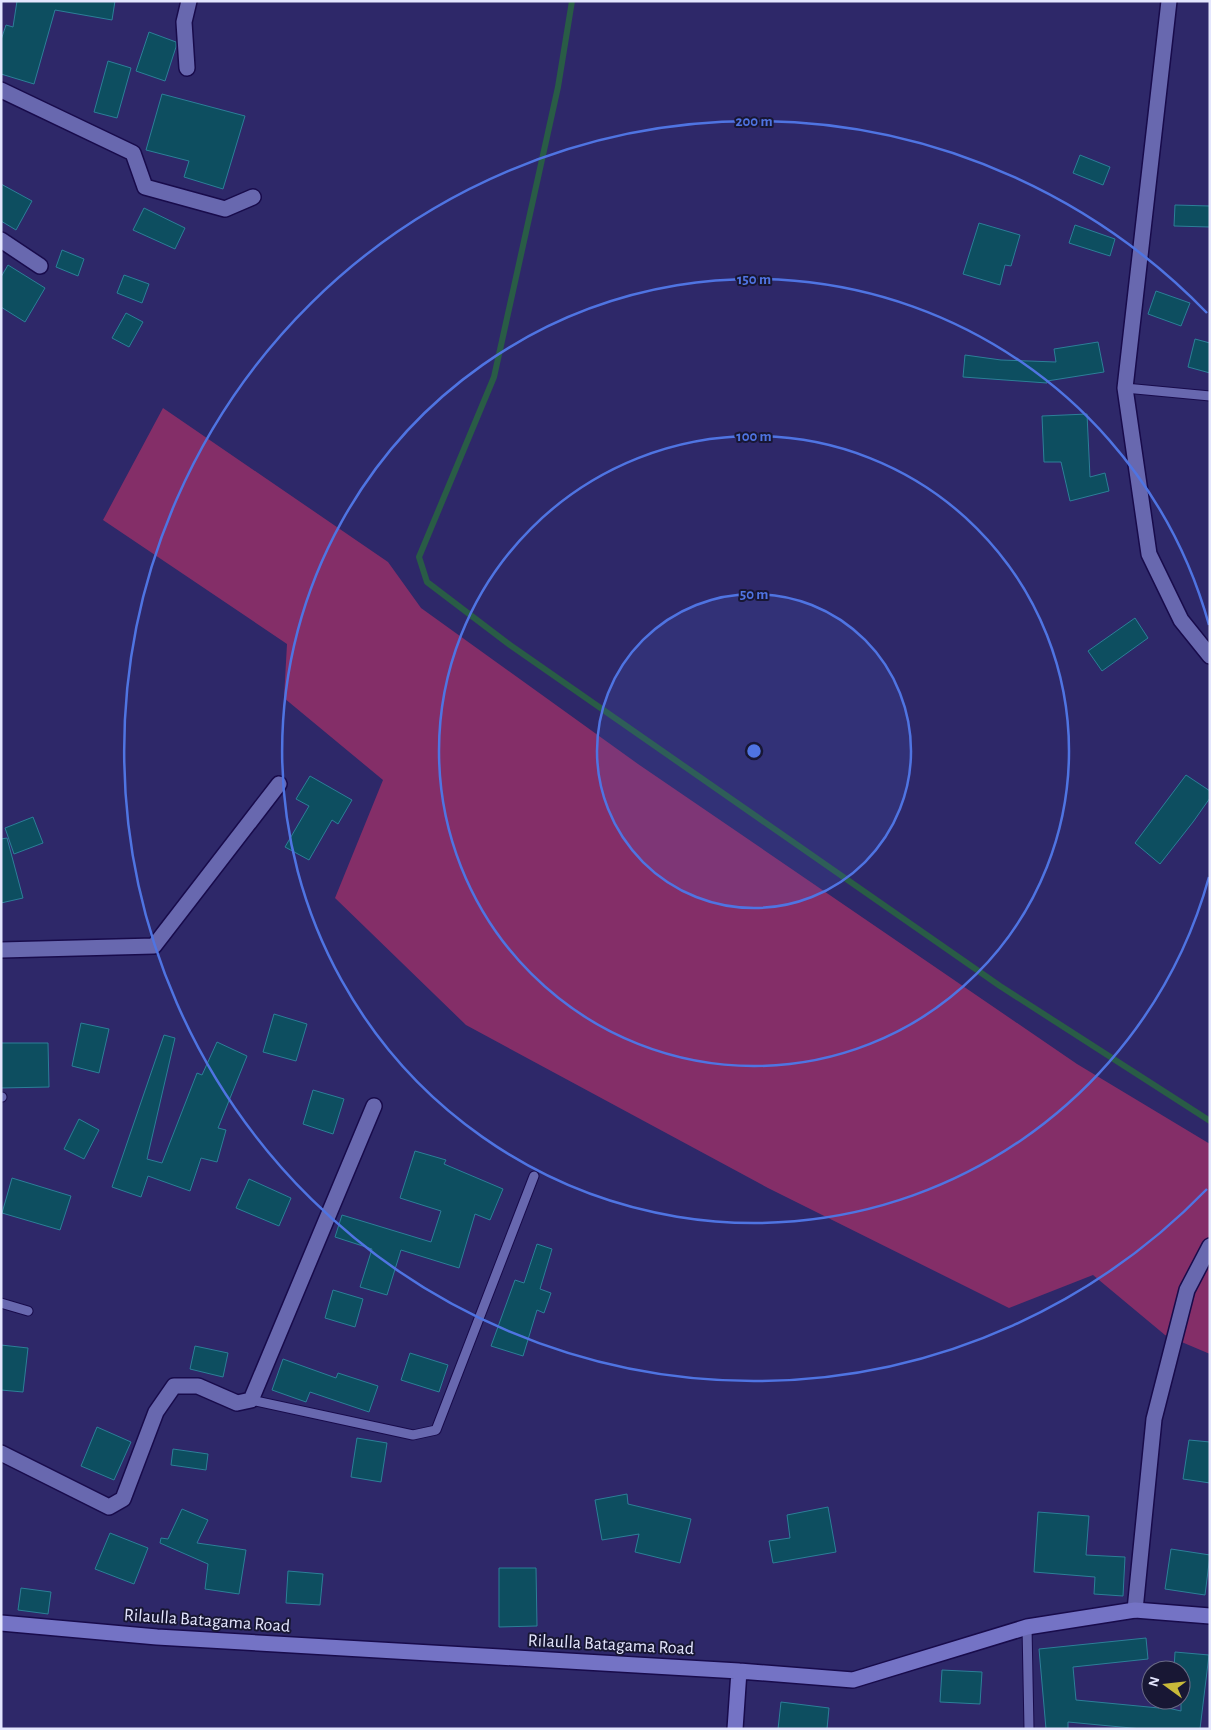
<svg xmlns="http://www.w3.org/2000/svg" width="1211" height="1730" viewBox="0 0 1211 1730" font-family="'Alegreya Sans',sans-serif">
	<rect width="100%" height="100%" fill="#2e2869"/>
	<path fill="#842e68" d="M 163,408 L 388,562 L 421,608 L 638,764 L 1077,1064 L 1210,1144 L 1210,1354 L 1165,1335 L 1093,1275 L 1009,1308 L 768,1188 L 466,1025 L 335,898 L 383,780 L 284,698 L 287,644 L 103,520 Z"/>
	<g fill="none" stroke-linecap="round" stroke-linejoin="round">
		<path stroke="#295c46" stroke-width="6" d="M 572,1 L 558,87 L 494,377 L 419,557 L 427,582 L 510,645 L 1000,986 L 1210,1121"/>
	</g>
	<path fill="#0d4e60" stroke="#2c7f98" d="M 17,1 L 115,1 L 112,20 L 55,10 L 34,84 L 1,74 L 1,40 L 6,25 L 13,27 Z
		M 149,32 L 176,42 L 176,47 L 165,81 L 136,71 Z
		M 108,61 L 131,68 L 117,118 L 94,112 Z
		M 162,94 L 245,116 L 223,189 L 184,177 L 189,161 L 146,150 Z
		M 1080,155 L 1110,167 L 1103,185 L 1073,173 Z
		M 1,184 L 32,201 L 16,230 L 1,221 Z
		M 1175,205 L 1210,206 L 1210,227 L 1174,226 Z
		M 144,208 L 185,228 L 175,249 L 133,230 Z
		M 979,223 L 1020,235 L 1011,266 L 1005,265 L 1000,285 L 963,274 Z
		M 1075,225 L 1115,239 L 1110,256 L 1069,243 Z
		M 62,250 L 84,259 L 78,276 L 56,267 Z
		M 8,265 L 45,288 L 25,322 L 1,307 L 1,277 Z
		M 124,275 L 149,284 L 142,303 L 117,293 Z
		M 1156,291 L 1190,303 L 1181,326 L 1148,314 Z
		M 126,313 L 143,322 L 129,347 L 112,338 Z
		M 1195,339 L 1210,343 L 1210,373 L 1188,367 Z
		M 1098,342 L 1104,372 L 1047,381 L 1047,383 L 963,377 L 965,355 L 1001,360 L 1056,362 L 1054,349 Z
		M 1087,414 L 1090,477 L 1105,473 L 1109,491 L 1070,501 L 1061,462 L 1044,462 L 1042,416 Z
		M 1135,618 L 1148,638 L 1102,671 L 1088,651 Z
		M 1186,775 L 1210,791 L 1210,798 L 1193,822 L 1160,864 L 1135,843 Z
		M 310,776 L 352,800 L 338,824 L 332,820 L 309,860 L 285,847 L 309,806 L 296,799 Z
		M 33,817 L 43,843 L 14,854 L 5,828 Z
		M 7,838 L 23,898 L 1,903 L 1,839 Z
		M 274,1014 L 307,1024 L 296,1061 L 263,1052 Z
		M 81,1023 L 109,1029 L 99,1073 L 72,1066 Z
		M 164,1035 L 175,1038 L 147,1159 L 162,1163 L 197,1073 L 202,1075 L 217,1042 L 247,1056 L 218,1128 L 226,1130 L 217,1162 L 201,1158 L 190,1191 L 148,1176 L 141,1197 L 112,1187 Z
		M 1,1043 L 48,1043 L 49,1087 L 1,1088 Z
		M 313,1090 L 344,1099 L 333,1134 L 303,1124 Z
		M 79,1119 L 99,1130 L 84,1159 L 64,1149 Z
		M 415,1151 L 446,1160 L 444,1164 L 503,1189 L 490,1220 L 475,1214 L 459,1268 L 401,1250 L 387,1295 L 360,1287 L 372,1249 L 335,1237 L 342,1215 L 431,1242 L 441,1211 L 400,1198 Z
		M 12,1178 L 71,1196 L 60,1230 L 2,1213 Z
		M 249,1179 L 291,1198 L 279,1226 L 236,1208 Z
		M 537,1244 L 552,1249 L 540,1289 L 551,1293 L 544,1313 L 537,1310 L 523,1356 L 491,1346 L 515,1280 L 524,1283 Z
		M 333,1290 L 363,1299 L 355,1327 L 325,1318 Z
		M 1,1345 L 28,1348 L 23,1392 L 1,1390 Z
		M 195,1346 L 228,1353 L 223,1377 L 190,1369 Z
		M 410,1353 L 448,1365 L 439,1392 L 401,1380 Z
		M 283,1359 L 336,1378 L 338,1373 L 378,1386 L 369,1412 L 310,1392 L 306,1402 L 272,1390 Z
		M 97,1427 L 131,1442 L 114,1480 L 81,1466 Z
		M 357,1438 L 387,1443 L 381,1482 L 351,1477 Z
		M 1189,1440 L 1210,1442 L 1210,1483 L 1183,1479 Z
		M 173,1449 L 208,1454 L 206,1470 L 171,1465 Z
		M 627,1494 L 628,1504 L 691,1519 L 680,1563 L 635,1552 L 639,1534 L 602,1540 L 595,1500 Z
		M 828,1507 L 836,1552 L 773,1563 L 769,1541 L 790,1538 L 787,1515 Z
		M 182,1509 L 208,1520 L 197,1543 L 246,1550 L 239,1594 L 205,1589 L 208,1564 L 160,1543 L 161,1538 L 168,1539 Z
		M 1038,1512 L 1089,1516 L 1086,1555 L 1125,1557 L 1123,1596 L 1094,1594 L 1095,1577 L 1034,1572 Z
		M 110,1533 L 148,1548 L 134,1584 L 95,1569 Z
		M 1171,1549 L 1210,1555 L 1205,1595 L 1165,1589 Z
		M 499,1568 L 536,1568 L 537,1626 L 499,1627 Z
		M 288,1571 L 323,1574 L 320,1605 L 286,1603 Z
		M 21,1588 L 51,1592 L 48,1614 L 18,1610 Z
		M 1146,1638 L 1148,1659 L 1073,1667 L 1076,1700 L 1159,1708 L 1159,1706 L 1181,1711 L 1181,1670 L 1174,1670 L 1175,1652 L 1209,1655 L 1200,1729 L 1142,1729 L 1068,1722 L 1068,1729 L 1046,1729 L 1039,1649 Z
		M 942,1670 L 982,1672 L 980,1704 L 940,1702 Z
		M 781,1702 L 829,1708 L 827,1729 L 778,1729 Z"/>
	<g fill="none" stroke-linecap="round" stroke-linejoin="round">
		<defs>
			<path id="lane" d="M 1125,388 L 1210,396
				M 1,1097 L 2,1097
				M 1,1303 L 28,1311
				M 251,1400 L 413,1435 L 436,1430 L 534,1176
				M 1027,1627 L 1029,1729"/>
			<path id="street" d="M 1169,1 L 1125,388 L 1149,554 L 1181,620 L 1210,656
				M 187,68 L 184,22 L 189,1
				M 1,90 L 133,153 L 145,187 L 225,209 L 253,197
				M 1,240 L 40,266
				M 1,950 L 154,946 L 279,784
				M 1,1453 L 109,1507 L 123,1499 L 156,1412 L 174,1386 L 198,1386 L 237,1403 L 251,1400 L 374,1106
				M 1135,1610 L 1154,1419 L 1187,1290 L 1210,1246"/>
			<path id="secondary" d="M 1,1623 L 157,1637 L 739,1671 L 853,1680 L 1027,1627 L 1135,1610 L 1210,1616
				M 735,1729 L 739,1671"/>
		</defs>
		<use href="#lane" stroke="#180b4b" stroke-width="11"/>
		<use href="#street" stroke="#180b4b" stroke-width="18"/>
		<use href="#secondary" stroke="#180b4b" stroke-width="18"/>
		<use href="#lane" stroke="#6868af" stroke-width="9"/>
		<use href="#street" stroke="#6868af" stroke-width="15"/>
		<use href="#secondary" stroke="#7473c5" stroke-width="15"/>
	</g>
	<circle cx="754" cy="751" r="157" fill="#4f74e2" fill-opacity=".12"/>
	<g fill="none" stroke="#4f74e2" stroke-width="2.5">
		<circle cx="754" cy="751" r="157"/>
		<circle cx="754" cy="751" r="315"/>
		<path d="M1209 877A472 472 0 1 1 1209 625"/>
		<path d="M1207 1189A630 630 0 1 1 1207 313"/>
	</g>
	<g text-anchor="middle" stroke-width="4" stroke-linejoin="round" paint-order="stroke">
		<g font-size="18" fill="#e4e6fe" stroke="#181734">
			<text transform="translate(207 1620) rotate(4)" y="6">Rilaulla Batagama Road</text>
			<text transform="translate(611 1644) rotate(3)" y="6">Rilaulla Batagama Road</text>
		</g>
	</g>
	<circle cx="754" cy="751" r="8" fill="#4f74e2" stroke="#181734" stroke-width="2.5"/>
	<g font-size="15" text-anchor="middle" font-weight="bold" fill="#4f74e2" stroke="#181734" stroke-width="4" stroke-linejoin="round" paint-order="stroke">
		<text x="754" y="126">200 m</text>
		<text x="754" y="284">150 m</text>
		<text x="754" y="441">100 m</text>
		<text x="754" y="599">50 m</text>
	</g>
	<rect width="1211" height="1730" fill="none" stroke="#e4e6fe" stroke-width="5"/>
	<g transform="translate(1166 1685) rotate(285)"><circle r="24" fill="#181734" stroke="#6a6a85"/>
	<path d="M0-4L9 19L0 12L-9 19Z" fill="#c9ba3a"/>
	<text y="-8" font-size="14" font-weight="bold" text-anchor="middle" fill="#e4e6fe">N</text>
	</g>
</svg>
